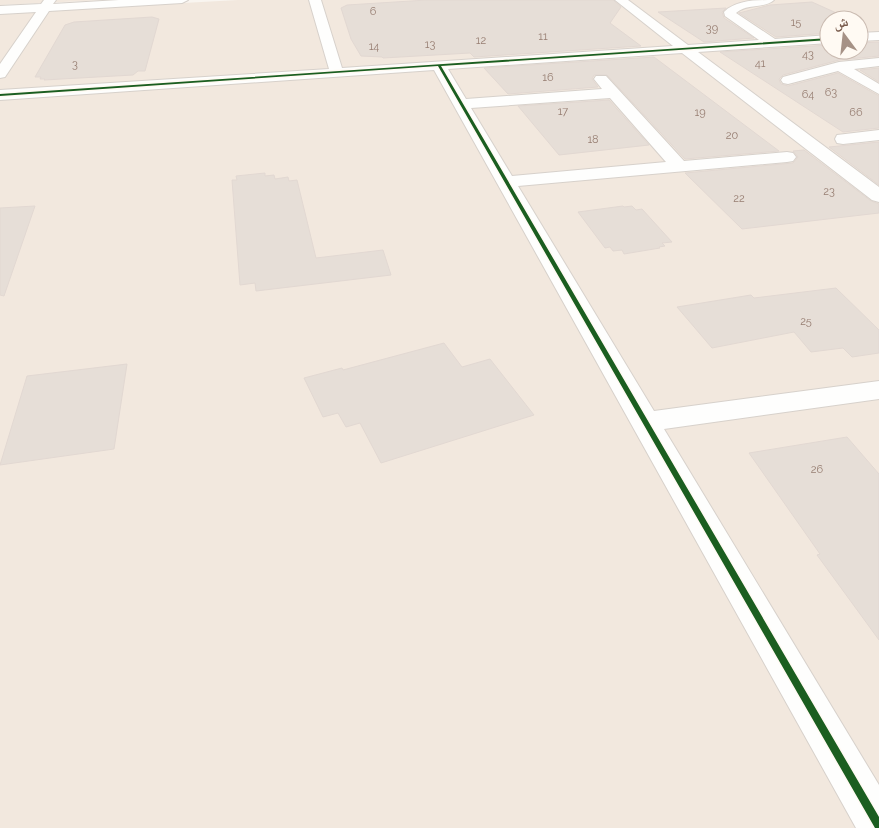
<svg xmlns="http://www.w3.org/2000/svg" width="879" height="828" viewBox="0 0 879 828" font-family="Raleway,'Noto Naskh Arabic',sans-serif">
	<rect width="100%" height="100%" fill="#f9f5f0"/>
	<path fill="#f2e8de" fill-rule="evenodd" d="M 0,0 L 105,0 L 0,5 Z
		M 238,0 L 879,0 L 879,828 L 0,828 L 0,13 ZM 829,20 L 859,20 L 859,50 L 829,50 Z"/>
	<path fill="#e6ded7" stroke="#e2d8d2" d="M 427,0 L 613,0 L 621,7 L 610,23 L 641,46 L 474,57 L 470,53 L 383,58 L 382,57 L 361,56 L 351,39 L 341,8 L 347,5 Z
		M 812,2 L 852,20 L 829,20 L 829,33 L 776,37 L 739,13 L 770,5 Z
		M 726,8 L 722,12 L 724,18 L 754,38 L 704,42 L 658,12 Z
		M 152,17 L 159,19 L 145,71 L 138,71 L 133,75 L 44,80 L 45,79 L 40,79 L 41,77 L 35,77 L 65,25 L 74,22 Z
		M 879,42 L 879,56 L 839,60 L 783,75 L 779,79 L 781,84 L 788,86 L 838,73 L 879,96 L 879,128 L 843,132 L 720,52 L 829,45 L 829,50 L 859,50 L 859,43 Z
		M 654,57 L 779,151 L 685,159 L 607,75 L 594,75 L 592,79 L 598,87 L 508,94 L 484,68 Z
		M 879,68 L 879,82 L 860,70 Z
		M 609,100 L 649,145 L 559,155 L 518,106 Z
		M 879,142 L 879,185 L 829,147 Z
		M 804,150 L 871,201 L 879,204 L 879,213 L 742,229 L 685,173 L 793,163 L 798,157 L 793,151 Z
		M 265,173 L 265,176 L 274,175 L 275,179 L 288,177 L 289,181 L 297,180 L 316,258 L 383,250 L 391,275 L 256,291 L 255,283 L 240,285 L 232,180 L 237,180 L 236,176 Z
		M 35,206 L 4,296 L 0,295 L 0,208 Z
		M 623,206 L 624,207 L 632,206 L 636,210 L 642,209 L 672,242 L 662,243 L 665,246 L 659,247 L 660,248 L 624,254 L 622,250 L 613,251 L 610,247 L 605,248 L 578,212 Z
		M 836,288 L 879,330 L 879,353 L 852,357 L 843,348 L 811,352 L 794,332 L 712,348 L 677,307 L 751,295 L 754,298 Z
		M 444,343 L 462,367 L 490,359 L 534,415 L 381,463 L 360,423 L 346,427 L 338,413 L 323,417 L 304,378 L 342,368 L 343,370 Z
		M 127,364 L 114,449 L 0,465 L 27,376 Z
		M 847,437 L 879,474 L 879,640 L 817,555 L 820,554 L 749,453 Z"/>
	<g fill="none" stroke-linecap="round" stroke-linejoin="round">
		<defs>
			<path id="minor" d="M 44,0 L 56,0 L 53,4 L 119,0 L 188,0 L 182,3 L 49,11 L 5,77 L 0,78 L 0,64 L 36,12 L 0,14 L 0,6 L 41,4 Z
				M 309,0 L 321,0 L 342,68 L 673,46 L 615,0 L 628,0 L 688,45 L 759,40 L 725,16 L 724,12 C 736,0 756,0 774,0 C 764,9 747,3 736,13 L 775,39 L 829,35 L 829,43 L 698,52 L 879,187 L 879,202 L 872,200 L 682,53 L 448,69 L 466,99 L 602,89 L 594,79 L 596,76 L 606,76 L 684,161 L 787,152 L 793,153 L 796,157 L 793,161 L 787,162 L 518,186 L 654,411 L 879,381 L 879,399 L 664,429 L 879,785 L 879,828 L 856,828 L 434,70 L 0,100 L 0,90 L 329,69 ZM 610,98 L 666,162 L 512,176 L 471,108 Z
				M 879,32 L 879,40 L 859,41 L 859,33 Z
				M 879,58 L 879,66 L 854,69 L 879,84 L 879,94 L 838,71 L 788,84 L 783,83 L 781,80 L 783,77 L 839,62 Z
				M 879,130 L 879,140 L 843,144 L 837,143 L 835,139 L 837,135 Z"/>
		</defs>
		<use href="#minor" stroke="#d7d1cb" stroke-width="2"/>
		<use href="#minor" fill="#fefefd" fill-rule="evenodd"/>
		<defs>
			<path id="cycleway" d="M 829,38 L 829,40 L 441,66 L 879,817 L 879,828 L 875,828 L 438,66 L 0,96 L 0,94 Z"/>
		</defs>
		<use href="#cycleway" stroke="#fffaf3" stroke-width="3"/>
		<use href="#cycleway" fill="#1b5e20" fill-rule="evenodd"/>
	</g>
	<g text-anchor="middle" stroke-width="4" stroke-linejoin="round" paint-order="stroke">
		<g font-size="11" fill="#977e72">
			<text x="373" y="15">6</text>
			<text x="796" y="26">15</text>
			<text x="712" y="32">39</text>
			<text x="543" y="40">11</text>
			<text x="481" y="44">12</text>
			<text x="430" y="48">13</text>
			<text x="374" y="50">14</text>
			<text x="808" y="58">43</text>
			<text x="760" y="67">41</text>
			<text x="75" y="68">3</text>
			<text x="548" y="81">16</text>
			<text x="831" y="96">63</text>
			<text x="808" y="98">64</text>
			<text x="563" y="115">17</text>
			<text x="700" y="116">19</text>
			<text x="856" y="116">66</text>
			<text x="732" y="139">20</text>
			<text x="593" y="143">18</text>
			<text x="829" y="195">23</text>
			<text x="739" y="202">22</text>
			<text x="806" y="325">25</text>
			<text x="817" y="473">26</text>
		</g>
	</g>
	<g transform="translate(844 35) rotate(345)"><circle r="24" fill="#fffaf3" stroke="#cabbb1"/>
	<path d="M0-4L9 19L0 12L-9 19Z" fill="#a69286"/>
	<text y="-8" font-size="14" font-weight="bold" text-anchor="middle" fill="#7a5c4d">ش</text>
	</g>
</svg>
